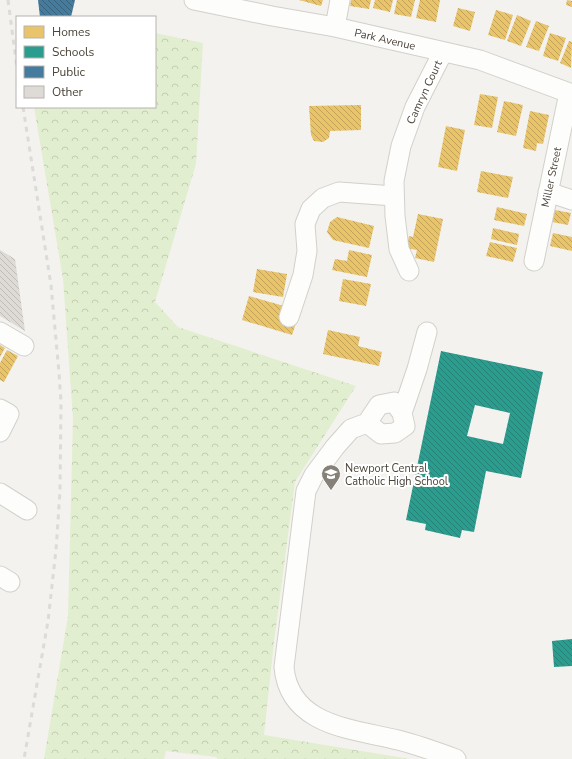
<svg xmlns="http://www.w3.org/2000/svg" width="572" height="759" viewBox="0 0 572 759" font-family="'Nunito Sans',sans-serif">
	<defs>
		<pattern id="forest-crowns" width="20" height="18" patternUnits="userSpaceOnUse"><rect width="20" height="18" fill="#e1eecf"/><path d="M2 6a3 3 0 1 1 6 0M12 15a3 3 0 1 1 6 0" fill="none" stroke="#c3cdb2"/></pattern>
		<pattern id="homes-back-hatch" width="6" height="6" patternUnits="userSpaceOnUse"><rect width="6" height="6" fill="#e9c46a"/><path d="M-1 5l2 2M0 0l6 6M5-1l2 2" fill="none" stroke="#bfa158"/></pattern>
		<pattern id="schools-back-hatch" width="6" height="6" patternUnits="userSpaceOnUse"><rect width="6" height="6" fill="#2a9d8f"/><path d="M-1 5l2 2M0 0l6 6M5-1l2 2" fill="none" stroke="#268276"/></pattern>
		<pattern id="public-back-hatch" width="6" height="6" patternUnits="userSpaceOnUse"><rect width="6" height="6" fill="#457b9d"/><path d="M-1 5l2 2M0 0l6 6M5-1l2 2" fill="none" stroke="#39617a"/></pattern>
		<pattern id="building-back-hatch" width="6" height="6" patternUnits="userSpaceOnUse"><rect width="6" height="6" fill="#dedbd6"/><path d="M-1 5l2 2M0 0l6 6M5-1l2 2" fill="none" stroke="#c0bdb8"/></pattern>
	</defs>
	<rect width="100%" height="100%" fill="#f4f2ee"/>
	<path fill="url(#forest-crowns)" d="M 155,33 L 203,43 L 196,164 L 155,302 L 178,327 L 356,386 L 295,482 L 274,642 L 264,735 L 410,759 L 218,759 L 216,757 L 166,751 L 164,759 L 44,759 L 68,616 L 73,419 L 63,279 L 34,107 L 155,107 Z"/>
	<path fill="url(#homes-back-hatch)" d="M 299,0 L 323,0 L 321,6 Z
		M 351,0 L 371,0 L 369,9 L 350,6 Z
		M 375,0 L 393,0 L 390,12 L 373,8 Z
		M 397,0 L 415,0 L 411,17 L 394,14 Z
		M 420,0 L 440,0 L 436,22 L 416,18 Z
		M 567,0 L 572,1 L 572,7 L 566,5 Z
		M 458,8 L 475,12 L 470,31 L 453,26 Z
		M 496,10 L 513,15 L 505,40 L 488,35 Z
		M 517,15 L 531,21 L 521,46 L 507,41 Z
		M 536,21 L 549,26 L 539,51 L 526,47 Z
		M 550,33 L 566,38 L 558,61 L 543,56 Z
		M 569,41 L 572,42 L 571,68 L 560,63 Z
		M 480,94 L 498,97 L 492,128 L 474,125 Z
		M 504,101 L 523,105 L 516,136 L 497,132 Z
		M 361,105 L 361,130 L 330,131 L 329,138 L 323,142 L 314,141 L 311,135 L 309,106 Z
		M 530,111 L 549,115 L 543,144 L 537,143 L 536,151 L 523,148 Z
		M 446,126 L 465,130 L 457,171 L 438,167 Z
		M 481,171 L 513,177 L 508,198 L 477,192 Z
		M 497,207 L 527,214 L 524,226 L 494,220 Z
		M 555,210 L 571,213 L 568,225 L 552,222 Z
		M 418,214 L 443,219 L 434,262 L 415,258 L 417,250 L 406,248 L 409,236 L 413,237 Z
		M 337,217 L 374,226 L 369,248 L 333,240 L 327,232 L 330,222 Z
		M 493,228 L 519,234 L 517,245 L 491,239 Z
		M 553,233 L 572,237 L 572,251 L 550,246 Z
		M 490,242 L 517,248 L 513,262 L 486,256 Z
		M 349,250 L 372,255 L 367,277 L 332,270 L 335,259 L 347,261 Z
		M 257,269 L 287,274 L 283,297 L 253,292 Z
		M 343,279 L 371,284 L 366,306 L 339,301 Z
		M 249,296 L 284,306 L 296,323 L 292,335 L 242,320 Z
		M 328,330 L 360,337 L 358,346 L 382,352 L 379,366 L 323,354 Z
		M 0,345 L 5,348 L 0,357 Z
		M 7,350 L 18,356 L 4,382 L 0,380 L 0,363 Z"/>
	<path fill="url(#schools-back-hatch)" fill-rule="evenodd" d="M 441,351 L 543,372 L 521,478 L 486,471 L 474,532 L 462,530 L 460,538 L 425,530 L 426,524 L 406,520 ZM 475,405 L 510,413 L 503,444 L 467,436 Z
		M 572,639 L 572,666 L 554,667 L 552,641 Z"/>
	<path fill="url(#public-back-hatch)" d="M 38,0 L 75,0 L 71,17 L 40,17 Z"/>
	<path fill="url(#building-back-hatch)" d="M 0,250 L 15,259 L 25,331 L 0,316 Z"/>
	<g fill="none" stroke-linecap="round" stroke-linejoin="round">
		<defs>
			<path id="minor" d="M 194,0 L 272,16 L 335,27 L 480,60 L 572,94
				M 335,27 L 340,0
				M 548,192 L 572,200
				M 534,261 L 569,93
				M 409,271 L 399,249 L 395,216 L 394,181 L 401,146 L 415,107 L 443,52
				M 289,317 L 303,275 L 307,251 L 305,224 L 311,209 L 323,198 L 339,192 L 394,196
				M 0,332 L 24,346
				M 0,409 L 9,414 L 0,432
				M 402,413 L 417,369 L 427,332
				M 367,423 L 381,434 L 395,433 L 405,426 L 402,413 L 394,402 L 379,405 L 367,423 L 351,429 L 335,447 L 314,475 L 306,491 L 284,667 C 289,726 353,729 398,740 C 418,745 437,752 456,759
				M 0,493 L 27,510
				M 0,576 L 10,582"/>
		</defs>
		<use href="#minor" stroke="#d2d0cb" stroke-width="21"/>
		<use href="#minor" stroke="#fdfdfc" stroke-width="19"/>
		<path stroke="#dbdbda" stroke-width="3" stroke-dasharray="5 5" stroke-linecap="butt" d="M 8,0 L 17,68
			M 23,107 L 51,285 L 59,373 L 61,402 L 60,491 L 56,550 L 48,621 L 24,759"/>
	</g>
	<defs>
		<symbol id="school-pin" viewBox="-11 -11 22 30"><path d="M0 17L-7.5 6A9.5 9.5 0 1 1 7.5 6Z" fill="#868178" stroke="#fff"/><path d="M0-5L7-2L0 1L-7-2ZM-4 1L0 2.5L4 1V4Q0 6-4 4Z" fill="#fff"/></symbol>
	</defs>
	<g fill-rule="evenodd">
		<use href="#school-pin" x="320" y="463" width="22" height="30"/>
	</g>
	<g text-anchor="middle" stroke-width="4" stroke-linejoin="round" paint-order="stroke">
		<g font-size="11" fill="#4b4439" stroke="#fff">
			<text transform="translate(385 39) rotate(13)" y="4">Park Avenue</text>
			<text transform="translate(424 92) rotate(-65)" y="4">Camryn Court</text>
			<text transform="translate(551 177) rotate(-78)" y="4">Miller Street</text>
		</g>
		<g font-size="11" fill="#4b4439" stroke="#fff" text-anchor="start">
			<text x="345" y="472">Newport Central<tspan x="345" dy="13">Catholic High School</tspan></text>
		</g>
	</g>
	<rect x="16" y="16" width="140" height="92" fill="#ffffff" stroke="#b7b4b0"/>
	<rect x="24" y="26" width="20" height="12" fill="#e9c46a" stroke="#b7b4b0"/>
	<text x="52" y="36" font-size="12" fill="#4b4439">Homes</text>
	<rect x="24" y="46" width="20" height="12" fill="#2a9d8f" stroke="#b7b4b0"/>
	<text x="52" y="56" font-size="12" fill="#4b4439">Schools</text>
	<rect x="24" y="66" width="20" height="12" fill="#457b9d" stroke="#b7b4b0"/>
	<text x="52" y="76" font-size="12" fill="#4b4439">Public</text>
	<rect x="24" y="86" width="20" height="12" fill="#dedbd6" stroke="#b7b4b0"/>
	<text x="52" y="96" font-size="12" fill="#4b4439">Other</text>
</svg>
